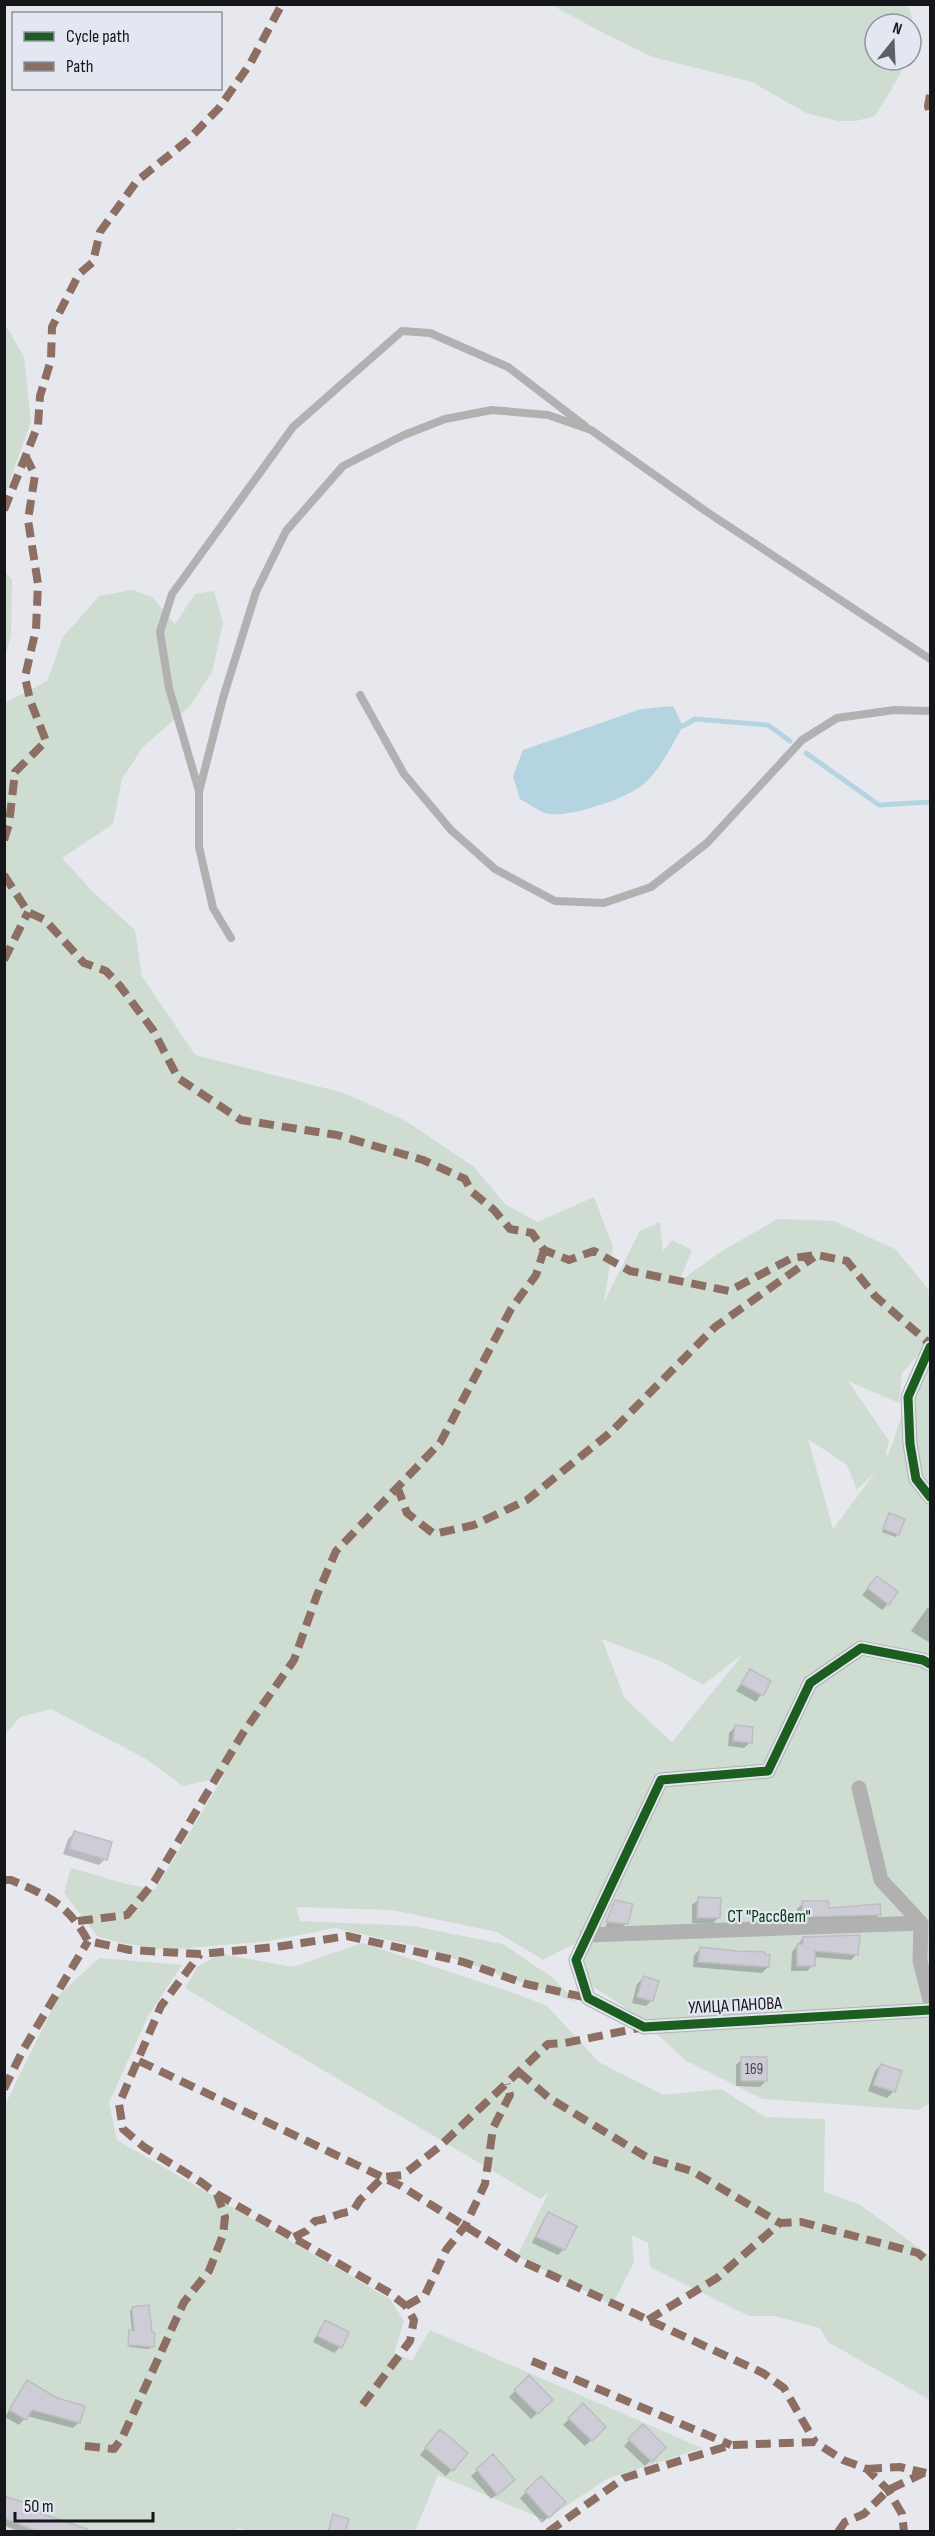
<svg xmlns="http://www.w3.org/2000/svg" width="935" height="2536" viewBox="0 0 935 2536" font-family="'Sofia Sans Condensed',sans-serif">
	<rect width="100%" height="100%" fill="#e6e8ee"/>
	<path fill="#cfdcd2" fill-rule="evenodd" d="M 552,5 L 907,5 C 913,14 914,31 911,41 L 911,24 L 875,24 L 875,60 L 905,60 L 900,75 L 875,116 L 856,121 L 838,121 L 806,113 L 752,82 L 653,57 L 603,33 Z
		M 5,324 L 24,357 L 31,422 L 5,494 Z
		M 5,573 L 12,579 L 11,635 L 5,656 Z
		M 132,590 L 152,597 L 175,624 L 195,594 L 214,591 L 223,623 L 212,672 L 190,706 L 143,747 L 122,779 L 113,824 L 62,858 L 93,892 L 135,930 L 142,976 L 195,1055 L 344,1093 L 406,1121 L 474,1167 L 505,1204 L 538,1222 L 594,1197 L 613,1247 L 604,1302 L 640,1231 L 660,1222 L 663,1251 L 672,1240 L 692,1250 L 679,1282 L 720,1252 L 778,1219 L 834,1221 L 895,1249 L 930,1291 L 930,2103 L 918,2110 L 763,2099 L 685,2060 L 638,2016 L 586,1982 L 574,1944 L 543,1960 L 497,1932 L 392,1910 L 296,1907 L 300,1921 L 413,1926 L 503,1944 L 553,1978 L 576,2002 L 425,1948 L 335,1928 L 269,1941 L 166,1950 L 121,1943 L 97,1936 L 64,1893 L 71,1868 L 123,1883 L 155,1890 L 223,1777 L 183,1786 L 146,1759 L 51,1709 L 20,1717 L 5,1734 L 5,703 L 47,681 L 63,637 L 99,596 ZM 925,1347 L 889,1453 L 885,1457 L 889,1441 L 848,1381 L 899,1403 L 902,1373 ZM 808,1439 L 847,1465 L 857,1490 L 877,1470 L 833,1529 ZM 602,1639 L 662,1662 L 703,1685 L 744,1653 L 672,1742 L 625,1699 Z
		M 362,1943 L 517,1994 L 547,2006 L 599,2062 L 663,2095 L 721,2089 L 765,2117 L 825,2119 L 824,2192 L 859,2204 L 930,2256 L 930,2400 L 828,2342 L 820,2328 L 774,2316 L 749,2316 L 650,2267 L 648,2243 L 632,2235 L 634,2262 L 612,2305 L 517,2256 L 549,2192 L 540,2199 L 185,1988 L 198,1966 L 221,1954 L 293,1967 Z
		M 99,1958 L 182,1965 L 148,2016 L 109,2103 L 117,2140 L 390,2299 L 404,2321 L 394,2353 L 412,2361 L 430,2330 L 702,2448 L 607,2479 L 545,2520 L 438,2475 L 415,2531 L 253,2532 L 237,2528 L 236,2532 L 25,2532 L 5,2525 L 4,2107 L 59,1995 Z"/>
	<path fill="#b5d4e1" d="M 673,706 L 683,726 C 672,745 661,768 645,783 C 629,798 565,820 545,813 C 536,810 528,803 520,799 L 513,776 L 523,750 L 641,709 Z"/>
	<path fill="#0003" d="M 890,1515 L 898,1534 L 896,1537 L 882,1532 Z
		M 871,1584 L 888,1604 L 882,1610 L 862,1595 Z
		M 928,1607 L 930,1609 L 930,1643 L 911,1631 Z
		M 750,1671 L 769,1682 L 756,1702 L 736,1691 Z
		M 735,1727 L 750,1742 L 744,1748 L 728,1746 L 729,1733 Z
		M 74,1833 L 105,1859 L 99,1865 L 63,1854 L 68,1839 Z
		M 699,1899 L 718,1918 L 712,1924 L 692,1923 L 692,1905 Z
		M 616,1901 L 627,1923 L 620,1929 L 605,1928 L 614,1906 L 611,1906 Z
		M 803,1903 L 827,1910 L 880,1914 L 874,1920 L 797,1923 L 797,1909 Z
		M 803,1938 L 857,1954 L 851,1960 L 814,1957 L 813,1965 L 807,1971 L 791,1971 L 792,1952 Z
		M 700,1949 L 768,1967 L 762,1973 L 693,1967 L 694,1955 Z
		M 643,1978 L 652,2000 L 646,2006 L 632,2003 L 637,1984 Z
		M 742,2059 L 766,2081 L 760,2087 L 736,2086 L 736,2065 Z
		M 881,2065 L 900,2072 L 893,2092 L 887,2098 L 868,2091 L 875,2071 Z
		M 549,2214 L 564,2249 L 558,2255 L 532,2243 L 543,2220 Z
		M 133,2308 L 152,2346 L 149,2349 L 129,2347 L 132,2332 L 130,2311 Z
		M 326,2322 L 340,2347 L 334,2353 L 313,2342 L 320,2328 Z
		M 529,2377 L 551,2400 L 531,2419 L 509,2397 Z
		M 27,2382 L 79,2422 L 73,2428 L 27,2416 L 19,2425 L 5,2417 Z
		M 583,2405 L 604,2427 L 585,2446 L 563,2425 Z
		M 643,2426 L 664,2447 L 645,2466 L 624,2446 Z
		M 434,2437 L 466,2453 L 446,2476 L 420,2455 Z
		M 493,2457 L 507,2486 L 491,2499 L 471,2476 Z
		M 541,2478 L 564,2502 L 542,2523 L 520,2498 Z
		M 4,2497 L 39,2514 L 69,2532 L 20,2532 L 4,2526 Z"/>
	<g fill="none" stroke-linecap="round" stroke-linejoin="round">
		<path stroke="#b5d4e1" stroke-width="5" d="M 683,726 L 695,719 L 768,725 L 790,741
			M 806,753 L 879,805 L 930,802"/>
	</g>
	<path fill="#ceccd6" stroke="#bdbdc2" stroke-width="1.5" d="M 889,1513 L 905,1519 L 899,1535 L 883,1529 Z
		M 877,1576 L 898,1592 L 889,1605 L 867,1588 Z
		M 750,1669 L 771,1681 L 763,1696 L 741,1684 Z
		M 735,1725 L 753,1727 L 752,1743 L 733,1741 Z
		M 74,1831 L 112,1842 L 107,1860 L 69,1849 Z
		M 698,1897 L 721,1898 L 720,1918 L 697,1918 Z
		M 615,1900 L 633,1904 L 628,1924 L 606,1922 Z
		M 802,1901 L 828,1901 L 829,1908 L 880,1904 L 881,1915 L 802,1917 Z
		M 860,1935 L 858,1955 L 815,1951 L 815,1966 L 797,1966 L 797,1944 L 803,1944 L 803,1937 Z
		M 700,1947 L 746,1952 L 746,1951 L 765,1952 L 765,1955 L 770,1955 L 769,1967 L 698,1962 Z
		M 643,1976 L 659,1981 L 653,2001 L 637,1997 Z
		M 741,2057 L 767,2057 L 767,2081 L 741,2081 Z
		M 881,2064 L 902,2071 L 895,2092 L 873,2085 Z
		M 548,2212 L 577,2226 L 565,2250 L 536,2237 Z
		M 149,2305 L 152,2332 L 155,2333 L 154,2347 L 128,2345 L 129,2330 L 134,2331 L 132,2307 Z
		M 325,2320 L 349,2332 L 342,2348 L 317,2336 Z
		M 529,2375 L 553,2400 L 538,2414 L 514,2390 Z
		M 27,2380 L 57,2398 L 85,2406 L 80,2423 L 32,2410 L 26,2420 L 9,2410 Z
		M 583,2403 L 606,2427 L 592,2441 L 568,2418 Z
		M 643,2424 L 666,2447 L 652,2462 L 628,2439 Z
		M 440,2429 L 468,2453 L 453,2471 L 425,2448 Z
		M 493,2454 L 515,2480 L 497,2495 L 476,2469 Z
		M 541,2476 L 566,2502 L 549,2518 L 525,2491 Z
		M 4,2496 L 42,2508 L 40,2513 L 87,2529 L 87,2532 L 38,2532 L 4,2518 Z
		M 333,2514 L 349,2519 L 345,2532 L 328,2532 Z"/>
	<g fill="none" stroke-linecap="round" stroke-linejoin="round">
		<path stroke="#b2b1b1" stroke-width="8" d="M 360,695 L 404,774 L 451,830 L 495,869 L 555,901 L 604,903 L 651,887 L 707,843 L 802,740 L 837,718 L 894,710 L 930,711
			M 199,791 L 169,688 L 160,632 L 172,594 L 293,427 L 402,331 L 430,333 L 508,367 L 585,426
			M 231,938 L 213,908 L 199,847 L 199,792 L 223,698 L 256,592 L 286,531 L 343,466 L 404,435 L 445,419 L 492,410 L 548,415 L 591,430 L 707,512 L 930,659"/>
		<path stroke="#b2b1b1" stroke-width="15" d="M 930,1347 L 908,1397 L 910,1444 L 916,1479 L 930,1497
			M 930,1664 L 923,1660 L 861,1648 L 810,1683 L 768,1771 L 661,1780 L 576,1960 L 588,1998 L 644,2027 L 930,2010
			M 859,1788 L 881,1880 L 921,1923
			M 587,1935 L 921,1923 L 920,1961 L 930,2000"/>
		<path stroke="#8d6e63" stroke-width="8" stroke-dasharray="15 8" stroke-linecap="butt" d="M 930,95 L 928,106 L 930,114
			M 4,510 L 38,425 L 40,396 L 51,360 L 52,327 L 79,274 L 93,262 L 100,232 L 137,181 L 188,140 L 219,108 L 250,64 L 282,4
			M 4,840 L 9,824 L 15,772 L 46,741 L 30,700 L 25,677 L 36,629 L 38,584 L 28,520 L 35,475 L 26,457
			M 4,875 L 28,912 L 45,920 L 84,963 L 106,971 L 120,986 L 153,1030 L 178,1078 L 241,1120 L 337,1135 L 423,1160 L 465,1179 L 471,1191 L 494,1210 L 510,1229 L 532,1233 L 544,1250 L 569,1260 L 594,1251 L 630,1271 L 729,1291 L 792,1258 L 817,1255 L 847,1261 L 875,1296 L 930,1344
			M 4,960 L 28,912
			M 397,1486 L 407,1513 L 434,1534 L 474,1525 L 527,1500 L 611,1432 L 715,1327 L 814,1257
			M 4,1880 L 11,1880 C 48,1896 68,1904 88,1941 L 130,1950 L 200,1954 L 276,1947 L 347,1936 L 463,1962 L 526,1984 L 588,1998
			M 78,1921 L 127,1915 L 154,1882 L 243,1733 L 294,1660 L 317,1595 L 336,1551 L 440,1443 L 511,1309 L 536,1275 L 544,1250
			M 139,2061 L 401,2186 L 521,2261 L 763,2373 L 784,2388 L 815,2442
			M 519,2072 L 549,2098 L 648,2158 L 692,2171 L 780,2223
			M 4,2089 L 23,2050 L 88,1941
			M 217,2194 L 390,2293 L 406,2306 L 414,2320 L 410,2341 L 361,2407
			M 294,2237 L 306,2231 L 315,2221 C 329,2219 339,2213 353,2211 L 360,2200 L 383,2177 L 403,2175 L 439,2147 L 548,2044 L 565,2043 L 644,2027
			M 406,2306 L 425,2295 L 446,2250 L 465,2226 L 485,2184 L 493,2128 L 510,2095 L 507,2084
			M 648,2320 L 717,2278 L 780,2223 L 801,2222 L 918,2253 L 930,2263
			M 532,2361 L 731,2445
			M 85,2446 L 114,2449 L 122,2438 L 184,2302 L 209,2271 L 223,2235 L 225,2217 L 217,2194 L 201,2182 L 144,2147 L 123,2129 L 119,2104 L 161,2006 L 200,1954
			M 867,2469 L 900,2467 L 926,2473
			M 548,2532 L 624,2478 L 731,2445 L 815,2442 L 843,2460 L 867,2469 L 888,2490 L 902,2514 L 904,2532
			M 838,2532 L 845,2522 L 864,2514 L 888,2490 L 930,2470"/>
		<defs>
			<path id="cycleway" d="M 930,1347 L 908,1397 L 910,1444 L 916,1479 L 930,1497
				M 930,1664 L 923,1660 L 861,1648 L 810,1683 L 768,1771 L 661,1780 L 576,1960 L 588,1998 L 644,2027 L 930,2010"/>
		</defs>
		<use href="#cycleway" stroke="#e3e7f2" stroke-width="13"/>
		<use href="#cycleway" stroke="#1b5e20" stroke-width="9"/>
	</g>
	<g text-anchor="middle" stroke-width="4.5" stroke-linejoin="round" paint-order="stroke">
		<g font-size="15" fill="#434449">
			<text x="754" y="2074">169</text>
		</g>
		<g font-size="18" fill="#0a3812" stroke="#e3e7f2">
			<text x="769" y="1922">СТ "Рассвет"</text>
		</g>
		<g font-size="18" fill="#15161a" stroke="#e3e7f2">
			<text transform="translate(735 2005) rotate(-3)" y="6">УЛИЦА ПАНОВА</text>
		</g>
	</g>
	<rect width="935" height="2536" fill="none" stroke="#15161a" stroke-width="12"/>
	<rect x="12" y="12" width="210" height="78" fill="#e3e7f2" stroke="#91939c" stroke-width="1.5"/>
	<rect x="24" y="32" width="30" height="9" fill="#1b5e20" stroke="#91939c" stroke-width="1.5"/>
	<text x="66" y="42" font-size="18" fill="#15161a">Cycle path</text>
	<rect x="24" y="62" width="30" height="9" fill="#8d6e63" stroke="#91939c" stroke-width="1.5"/>
	<text x="66" y="72" font-size="18" fill="#15161a">Path</text>
	<g transform="translate(893 42) rotate(18)"><circle r="28" fill="#e3e7f2" stroke="#91939c" stroke-width="1.5"/>
	<path d="M0-4.5L10 22L0 15L-10 22Z" fill="#5e6064"/>
	<text y="-9" font-size="16" font-weight="bold" text-anchor="middle" fill="#15161a">N</text>
	</g>
	<path d="M15 2512v9h138v-9" fill="none" stroke="#15161a" stroke-width="3"/>
	<text x="24" y="2512" font-size="18" fill="#15161a" stroke="#e3e7f2" stroke-width="4.5" paint-order="stroke">50 m</text>
</svg>
